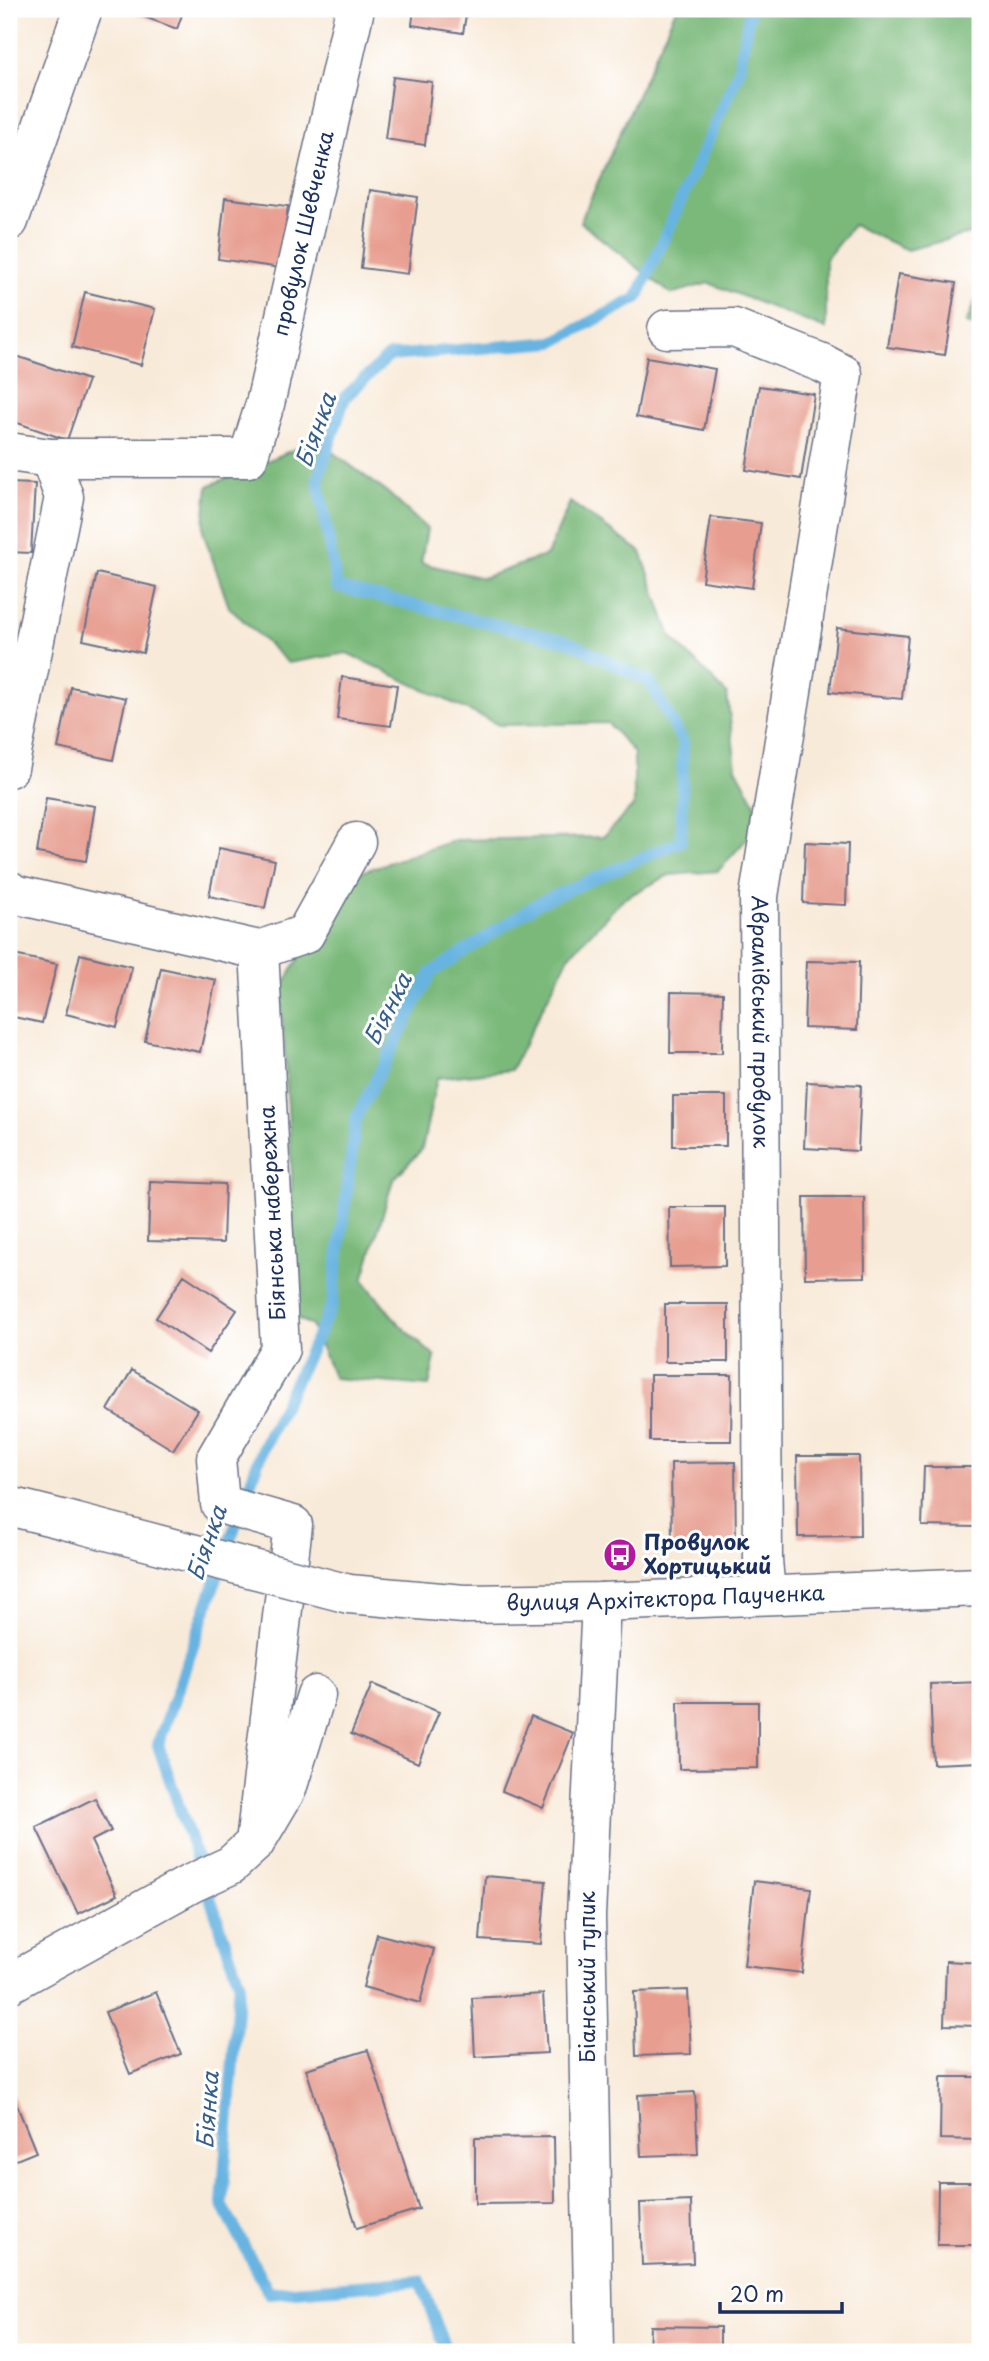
<svg xmlns="http://www.w3.org/2000/svg" width="989" height="2361" viewBox="0 0 989 2361" font-family="'Playpen Sans',sans-serif">
	<rect width="100%" height="100%" fill="#fff"/>
	<filter id="ink" filterUnits="userSpaceOnUse"><feTurbulence type="fractalNoise" baseFrequency=".0143" numOctaves="2"/><feDisplacementMap in="SourceGraphic" scale="14" xChannelSelector="R" yChannelSelector="G"/><feConvolveMatrix kernelMatrix="1 2 1 2 8 2 1 2 1" color-interpolation-filters="sRGB"/></filter>
	<filter id="wash" filterUnits="userSpaceOnUse"><feTurbulence type="fractalNoise" baseFrequency=".00686" numOctaves="4" result="noise"/><feDisplacementMap in="SourceGraphic" scale="28" xChannelSelector="R" yChannelSelector="G"/><feGaussianBlur stdDeviation="1.57" result="paint"/><feColorMatrix in="noise" values="0 0 0 0 0 0 0 0 0 0 0 0 0 0 0 0 0 1.4 0 .05"/><feComposite in="paint" operator="in"/></filter>
	<g filter="url(#wash)">
		<rect width="100%" height="100%" fill="#f8ead8"/>
		<path fill="#7ab97a" stroke="#4a746c" stroke-width="2" d="M 676,9 L 972,9 L 980,47 L 980,245 L 970,234 L 907,250 L 853,225 L 826,259 L 826,329 L 709,283 L 671,294 L 580,222 Z
			M 980,290 L 980,329 L 966,323 Z
			M 316,440 L 388,493 L 427,529 L 421,563 L 483,578 L 547,555 L 570,502 L 641,552 L 671,637 L 727,694 L 736,768 L 755,803 L 756,829 L 718,871 L 669,875 L 623,899 L 569,956 L 511,1070 L 437,1078 L 422,1149 L 393,1180 L 363,1280 L 398,1323 L 435,1357 L 429,1386 L 334,1378 L 311,1325 L 288,1314 L 292,1176 L 281,989 L 303,951 L 361,872 L 455,840 L 603,837 L 634,805 L 634,753 L 608,723 L 499,725 L 347,653 L 288,663 L 229,607 L 203,532 L 208,486 Z"/>
		<g fill="none" stroke-linecap="round" stroke-linejoin="round">
			<path stroke="#67b4e1" stroke-width="12" d="M 447,2352 L 420,2281 L 269,2293 L 222,2204 L 239,1982 L 158,1745 L 263,1447 L 332,1306 L 356,1118 L 431,973 L 540,902 L 681,841 L 683,742 L 650,682 L 570,642 L 337,587 L 318,479 L 345,397 L 389,356 L 553,342 L 637,298 L 738,73 L 750,9"/>
		</g>
		<g id="blocks">
			<path fill="#e79e90" d="M 123,9 L 184,9 L 177,29 Z
				M 414,9 L 467,9 L 463,33 L 412,25 Z
				M 393,77 L 432,82 L 425,145 L 385,139 Z
				M 370,190 L 418,197 L 408,274 L 361,268 Z
				M 225,198 L 288,206 L 281,268 L 218,259 Z
				M 898,274 L 956,283 L 945,355 L 887,347 Z
				M 85,292 L 155,309 L 141,365 L 72,347 Z
				M 16,356 L 88,380 L 67,440 L 9,420 L 9,378 Z
				M 647,357 L 715,369 L 704,430 L 636,417 Z
				M 759,386 L 814,394 L 801,479 L 746,470 Z
				M 9,483 L 35,484 L 31,553 L 9,552 Z
				M 711,517 L 761,523 L 752,588 L 702,581 Z
				M 97,573 L 157,587 L 143,653 L 83,640 Z
				M 837,628 L 908,636 L 902,699 L 830,692 Z
				M 342,677 L 397,685 L 391,726 L 337,719 Z
				M 71,687 L 126,698 L 113,760 L 58,748 Z
				M 46,798 L 95,806 L 86,861 L 37,853 Z
				M 805,842 L 848,844 L 846,905 L 803,903 Z
				M 219,848 L 275,860 L 265,908 L 209,896 Z
				M 80,954 L 132,967 L 117,1027 L 66,1014 Z
				M 14,955 L 57,964 L 42,1023 L 9,1016 L 9,975 Z
				M 806,961 L 859,962 L 857,1030 L 804,1028 Z
				M 161,968 L 216,980 L 200,1052 L 145,1041 Z
				M 671,992 L 723,993 L 722,1053 L 670,1053 Z
				M 807,1082 L 861,1085 L 858,1151 L 804,1148 Z
				M 673,1096 L 726,1096 L 726,1146 L 673,1146 Z
				M 150,1181 L 225,1184 L 223,1243 L 148,1241 Z
				M 804,1197 L 864,1197 L 865,1277 L 805,1278 Z
				M 669,1207 L 725,1207 L 725,1266 L 670,1267 Z
				M 184,1275 L 237,1310 L 208,1353 L 156,1318 Z
				M 665,1304 L 728,1304 L 728,1362 L 665,1362 Z
				M 132,1370 L 198,1410 L 173,1450 L 108,1410 Z
				M 650,1375 L 732,1375 L 731,1441 L 650,1441 Z
				M 797,1456 L 859,1456 L 860,1536 L 798,1537 Z
				M 735,1462 L 736,1546 L 672,1546 L 671,1463 Z
				M 924,1467 L 978,1467 L 977,1527 L 922,1526 Z
				M 980,1682 L 980,1762 L 933,1764 L 930,1684 Z
				M 372,1684 L 439,1712 L 418,1763 L 351,1734 Z
				M 678,1702 L 758,1702 L 758,1768 L 679,1769 Z
				M 531,1716 L 573,1733 L 543,1808 L 502,1791 Z
				M 95,1798 L 111,1831 L 91,1841 L 117,1895 L 78,1914 L 36,1827 Z
				M 485,1876 L 546,1881 L 541,1944 L 480,1940 Z
				M 754,1881 L 811,1888 L 802,1973 L 744,1966 Z
				M 377,1934 L 434,1949 L 420,2003 L 363,1987 Z
				M 946,1961 L 980,1963 L 980,2026 L 944,2025 Z
				M 688,1990 L 691,2054 L 636,2056 L 634,1992 Z
				M 156,1992 L 181,2054 L 130,2074 L 105,2012 Z
				M 543,1994 L 547,2053 L 475,2057 L 472,1998 Z
				M 368,2050 L 419,2209 L 357,2228 L 306,2069 Z
				M 941,2077 L 980,2077 L 980,2140 L 940,2139 Z
				M 9,2086 L 36,2152 L 9,2163 Z
				M 695,2092 L 698,2154 L 641,2156 L 638,2095 Z
				M 554,2137 L 555,2203 L 475,2204 L 475,2138 Z
				M 938,2182 L 980,2182 L 980,2245 L 937,2245 Z
				M 691,2201 L 693,2263 L 642,2265 L 640,2203 Z
				M 650,2326 L 720,2327 L 720,2352 L 649,2352 Z"/>
		</g>
	</g>
	<g filter="url(#ink)">
		<use href="#blocks" fill-opacity="0" stroke="#687089" stroke-width="2"/>
		<g fill="none" stroke-linecap="round" stroke-linejoin="round">
			<defs>
				<g id="minor">
					<path d="M 9,221 L 83,9"/>
					<path id="s1" d="M 667,329 L 734,328 L 822,363 L 843,374 L 759,896 L 763,1560 L 766,1594"/>
					<path id="s2" d="M 9,452 L 50,458 L 248,458 L 265,404 L 355,9"/>
					<path d="M 9,768 L 64,497 L 50,458"/>
					<path d="M 9,890 L 9,893 L 259,950 L 305,934 L 356,842"/>
					<path d="M 9,1506 L 69,1521"/>
					<path id="s3" d="M 349,1594 L 464,1604 L 601,1602 L 980,1587"/>
					<path d="M 255,1843 L 293,1525 L 220,1504 L 216,1458 L 280,1349 L 259,950"/>
					<path d="M 9,1984 L 190,1884 L 231,1865 L 255,1843 L 287,1789 L 316,1695"/>
					<path d="M 594,2352 L 586,1916 L 601,1602"/>
				</g>
			</defs>
			<use href="#minor" stroke="#687089" stroke-width="41"/>
			<use href="#minor" stroke="#fff" stroke-width="38"/>
			<defs>
				<path id="minor-bridge" d="M 69,1521 L 349,1594"/>
			</defs>
			<use href="#minor-bridge" stroke="#687089" stroke-width="41" stroke-linecap="butt"/>
			<use href="#minor-bridge" stroke="#fff" stroke-width="38"/>
		</g>
	</g>
	<defs>
		<symbol id="bus-disc" viewBox="-11 -11 22 22"><circle r="9.5" fill="#b5179e" stroke="#fff"/><path d="M-5-6H5V4H4V6H2V4H-2V6H-4V4H-5ZM-3.5-4V0h7V-4ZM-3.5 1.2v1.5H-2V1.2ZM2 1.2v1.5H3.5V1.2Z" fill="#fff"/></symbol>
	</defs>
	<g fill-rule="evenodd">
		<use href="#bus-disc" x="601" y="1536" width="38" height="38"/>
	</g>
	<g text-anchor="middle" stroke-width="6" stroke-linejoin="round" paint-order="stroke">
		<g font-size="21" fill="#1b2f5e" stroke="#fff">
			<text dy="7" stroke="none"><textPath href="#s2" startOffset="471">провулок Шевченка</textPath></text>
			<text dy="7" stroke="none"><textPath href="#s1" startOffset="840">Аврамівський провулок</textPath></text>
			<text transform="translate(273 1213) rotate(-93)" y="7">Біянська набережна</text>
			<text dy="7" stroke="none"><textPath href="#s3" startOffset="317">вулиця Архітектора Паученка</textPath></text>
			<text transform="translate(588 1977) rotate(-90)" y="7">Біанський тупик</text>
		</g>
		<g font-size="21" font-weight="bold" fill="#1b2f5e" stroke="#fff" text-anchor="start">
			<text x="644" y="1550">Провулок<tspan x="644" dy="24">Хортицький</tspan></text>
		</g>
		<g font-size="23" font-style="italic" fill="#365e8c" stroke="#fff">
			<text transform="translate(316 430) rotate(-70)" y="8">Біянка</text>
			<text transform="translate(388 1009) rotate(-63)" y="8">Біянка</text>
			<text transform="translate(207 1543) rotate(-71)" y="8">Біянка</text>
			<text transform="translate(208 2110) rotate(-86)" y="8">Біянка</text>
		</g>
	</g>
	<rect width="989" height="2361" fill="none" stroke="#fff" stroke-width="35"/>
	<path d="M720 2302v10h122v-10" fill="none" stroke="#1b2f5e" stroke-width="3.5"/>
	<text x="730" y="2302" font-size="21" fill="#1b2f5e" stroke="#ffffff" stroke-width="5" paint-order="stroke">20 m</text>
</svg>
